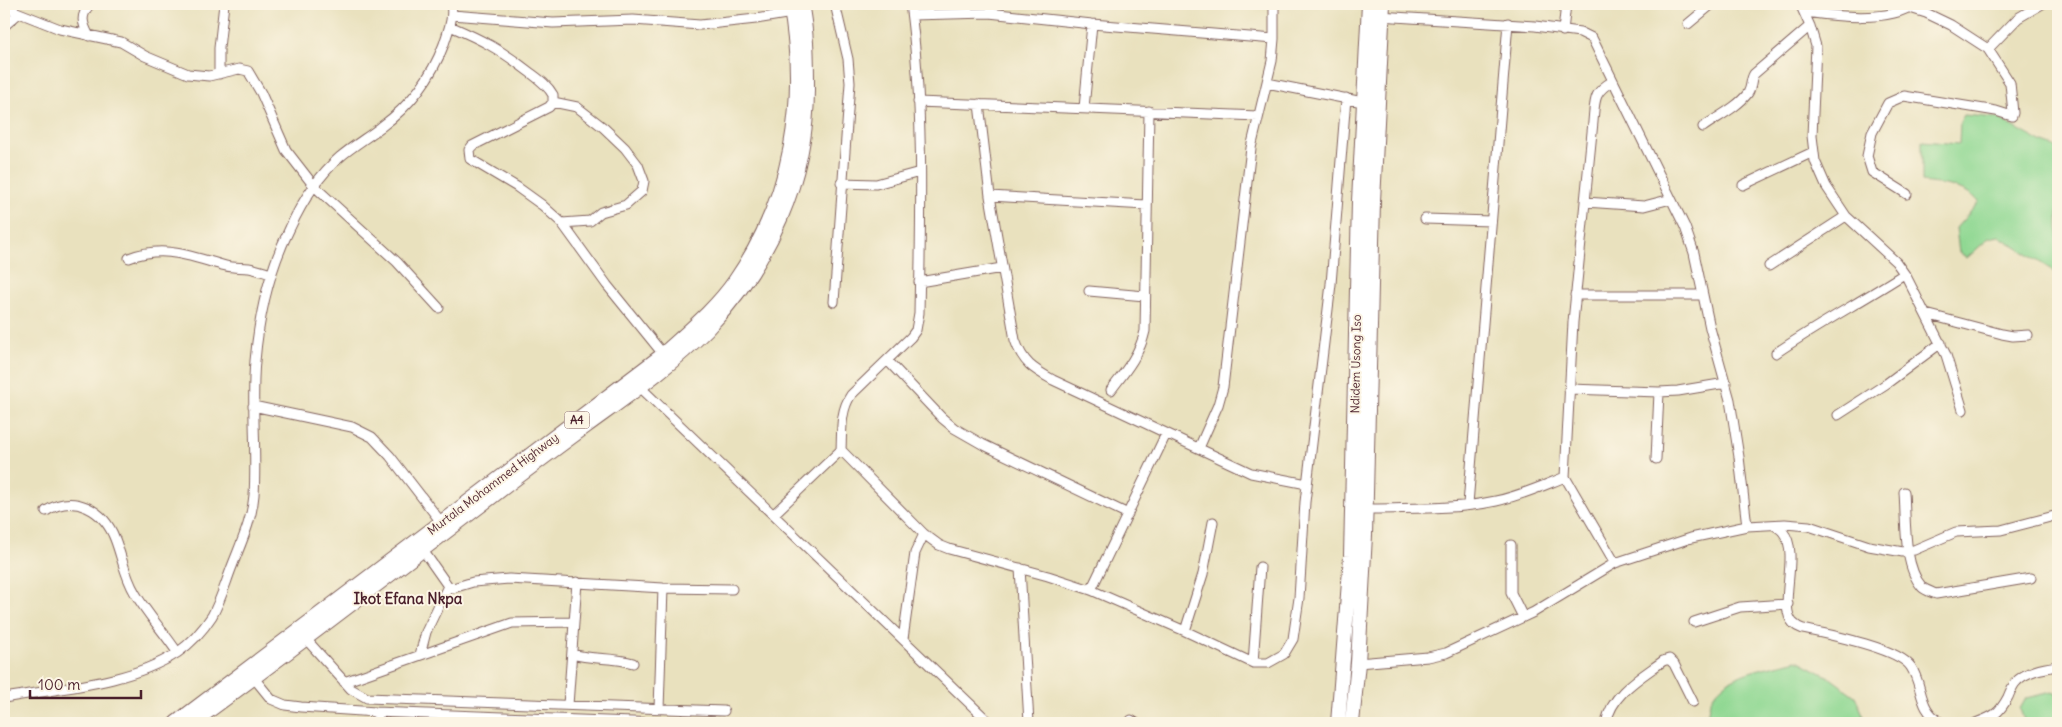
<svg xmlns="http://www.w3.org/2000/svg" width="2062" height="727" viewBox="0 0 2062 727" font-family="Delius,sans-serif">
	<rect width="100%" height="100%" fill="#fcf5e5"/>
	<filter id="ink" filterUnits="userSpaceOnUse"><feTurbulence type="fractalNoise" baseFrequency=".02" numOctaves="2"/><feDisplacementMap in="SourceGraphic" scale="10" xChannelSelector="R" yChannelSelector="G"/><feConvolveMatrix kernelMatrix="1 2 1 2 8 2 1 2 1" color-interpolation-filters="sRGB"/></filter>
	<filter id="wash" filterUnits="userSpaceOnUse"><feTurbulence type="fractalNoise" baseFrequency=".0096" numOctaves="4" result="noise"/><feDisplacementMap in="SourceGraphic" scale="20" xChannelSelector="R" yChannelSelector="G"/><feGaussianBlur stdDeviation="1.12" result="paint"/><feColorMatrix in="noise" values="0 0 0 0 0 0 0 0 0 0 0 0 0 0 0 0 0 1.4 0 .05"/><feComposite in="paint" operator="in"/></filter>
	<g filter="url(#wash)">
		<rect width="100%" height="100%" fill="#e9e1be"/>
		<path fill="#90d893" stroke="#6d7c5f" d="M 1964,115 L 1998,118 L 2041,142 L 2058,148 L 2058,274 L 1999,236 L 1989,238 L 1967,258 L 1959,252 L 1956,228 L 1979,202 C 1965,185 1943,185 1922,182 L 1922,141 L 1959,144 L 1960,122 Z
			M 1797,660 L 1829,677 L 1855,696 L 1865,719 L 1863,723 L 1708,723 C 1703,674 1761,670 1797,660 Z
			M 2052,692 L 2058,694 L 2058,723 L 2025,723 L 2020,709 L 2026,698 Z"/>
	</g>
	<g filter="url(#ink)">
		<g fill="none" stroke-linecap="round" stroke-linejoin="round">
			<defs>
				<path id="minor" d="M 1800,4 L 1810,26 L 1816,46 L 1812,136 L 1815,161 L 1826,186 L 1846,216 L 1896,262 L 1906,276 L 1946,355 L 1963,410
					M 4,7 L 60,29 L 121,42 L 145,56 L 188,74 L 209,76 L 239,69 L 248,71 L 261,93 L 286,150 L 314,186 L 397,262 L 439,308
					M 1805,12 C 1834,16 1890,23 1914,4
					M 452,15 L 553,23 L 633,20 L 700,25 L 756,19 L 792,13
					M 912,15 L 989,13 L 1092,24 L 1274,39
					M 1379,16 L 1535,26 L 1580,32 L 1592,38 L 1685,227 L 1694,253 L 1710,328 L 1730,400 L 1739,457 L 1747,526
					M 1688,24 L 1712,4
					M 4,26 L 19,13
					M 450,26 C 482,40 500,49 528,71 C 537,78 547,84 553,95 L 553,102 L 549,107 L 472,146 L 469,150 L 470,159 L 517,187 L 542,205 L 562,223 L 607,285 L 663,354
					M 1563,31 L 1566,4
					M 89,36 C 82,23 80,16 90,4
					M 1988,49 L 2018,18 L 2042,4
					M 219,74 L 219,48 L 224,4
					M 1613,81 C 1593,92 1595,100 1593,122 L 1573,322 L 1565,477 L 1615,563
					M 1267,83 L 1368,103
					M 553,102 L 577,107 L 604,128 L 625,148 L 638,165 L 644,181 L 642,191 L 626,205 L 601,212 L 590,221 L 562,223
					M 918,102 L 1258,116
					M 979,104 L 990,196 L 1015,340 C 1023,363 1033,369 1053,380 L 1251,473 L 1307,484
					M 1084,108 L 1092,24
					M 1703,127 C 1717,117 1738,107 1748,93 C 1752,87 1750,80 1754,74 L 1810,26
					M 841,183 L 876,184 L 920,172
					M 1743,185 L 1813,152
					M 1907,194 L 1872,172 L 1867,156 L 1872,133 L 1888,103 L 1904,96 L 1996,111 L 2012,116 L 2013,113 L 2010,83 L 1988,49 L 1951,25 L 1926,13 L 1910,8
					M 990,196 L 1146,205
					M 1585,202 L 1644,206 L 1671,199
					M 1425,219 L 1491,221
					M 129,258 C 165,244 191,257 226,266 C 233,268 241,267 249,268 C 256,269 264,272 271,274
					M 1769,266 L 1846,216
					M 919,282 L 1002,268
					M 1089,291 L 1145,296
					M 1575,295 L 1703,295
					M 834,302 L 850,83 L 848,59 L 835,4
					M 1926,314 L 2002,334 L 2013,336 L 2028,335
					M 1776,353 C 1817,325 1862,301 1904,274
					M 888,361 L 942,418 L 954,428 L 982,444 L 1128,514
					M 640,387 L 990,723
					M 1569,389 L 1659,392 L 1678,391 L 1726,383
					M 1111,390 C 1125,372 1140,354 1145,331 L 1149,111
					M 253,406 L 352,427 L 372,437 L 390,456 L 441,522
					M 1838,415 L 1886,384 L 1941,343
					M 1199,448 L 1218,405 L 1223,387 L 1251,148 L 1272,61 L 1274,39 L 1274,4
					M 841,450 L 924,534 L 939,545 L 949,549 L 1048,576 L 1091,590 L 1185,631 L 1253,663 L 1268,663 L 1284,654 L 1293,639 L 1299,598 L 1305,502 L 1331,284 L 1346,98
					M 1656,459 L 1659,392
					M 1904,492 C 1906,518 1903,566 1922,587 C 1925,590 1931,592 1936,594 L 2031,578
					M 1468,504 L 1508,23
					M 1366,509 C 1408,508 1454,510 1496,501 C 1520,496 1542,486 1565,477
					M 46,511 C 74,493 104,510 115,539 C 122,557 125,577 135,593 C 147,614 164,632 177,652
					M 774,514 L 841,450 C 842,431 840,411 851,395 L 911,337 L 916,330 L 919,313 C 921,211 924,106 910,4
					M 1774,525 C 1777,527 1781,529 1783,532 C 1801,553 1777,606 1793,623 C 1796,626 1800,628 1803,629 C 1827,634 1899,648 1911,667 C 1924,687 1917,709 1942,723
					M 1511,545 L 1511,593 L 1523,617
					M 422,549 L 448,586 L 453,588 L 473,582 L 509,579 L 663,588 L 732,589
					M 1020,568 L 1029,723
					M 1091,590 L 1166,434
					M 1694,622 L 1740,607 L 1788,604
					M 1185,631 L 1203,574 L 1213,522
					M 305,638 L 351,689 L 367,698 L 724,711
					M 903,639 L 915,553 L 924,534
					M 572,654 C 592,660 613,657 633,663
					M 420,655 L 426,632 L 448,586
					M 1253,663 L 1260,567
					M 1358,663 L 1428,657 L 1446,653 L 1534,612 L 1615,563 L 1691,538 L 1747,526 L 1785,524 L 1809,526 L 1869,546 L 1903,552 L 1914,550 L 1956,532 L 2001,530 L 2058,515
					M 254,678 L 271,699 L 285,705 L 301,707 L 376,712 L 658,723
					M 344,682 L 512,623 L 574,622
					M 4,698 C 59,688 129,684 177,653 C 190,644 203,630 212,616 C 220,602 225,585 231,569 C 240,545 252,521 254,495 C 257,450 251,405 255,361 C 259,315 269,270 290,228 C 302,202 318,176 340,157 C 353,146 368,137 381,127 C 411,105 431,79 444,44 C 448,31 454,18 451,4
					M 568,705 L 577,582
					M 659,709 L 663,588
					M 376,712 L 379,723
					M 1131,720 L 1136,723
					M 1606,723 C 1612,693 1640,678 1663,661 L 1669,659 L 1674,664 L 1693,702
					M 1976,723 C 1994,716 1999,714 2008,697 C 2010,692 2012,687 2015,683 C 2025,671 2044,668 2058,666"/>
				<path id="highway" d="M 176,723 L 660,357 C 686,333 715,310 735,281 C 792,199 808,100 790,4
					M 192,723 C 291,651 388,576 485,502 C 518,476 552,451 586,426 C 627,396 671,366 707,329 C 769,264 807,179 807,89 C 807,61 807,32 801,4
					M 1338,723 L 1351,556 L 1359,201 L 1369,4
					M 1352,723 L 1358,663 L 1365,535 L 1373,201 L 1383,4"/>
			</defs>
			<use href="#minor" stroke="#82635e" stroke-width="11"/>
			<use href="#highway" stroke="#82635e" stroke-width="16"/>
			<use href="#minor" stroke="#fff" stroke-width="9"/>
			<use href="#highway" stroke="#fff" stroke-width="14"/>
		</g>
	</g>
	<g text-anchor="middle" stroke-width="4" stroke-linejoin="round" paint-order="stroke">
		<rect fill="#fcf5e5" stroke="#7f5f63" stroke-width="1" x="564.5" y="411.5" width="25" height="17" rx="4"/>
		<g font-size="11" font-weight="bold" fill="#4a1f2b">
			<text x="577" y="424">A4</text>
		</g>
		<g font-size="12" fill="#4a1f2b" stroke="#fcf5e5">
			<text transform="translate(1356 364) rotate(-89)" y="4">Ndidem Usong Iso</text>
			<text transform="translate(493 484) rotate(-37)" y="4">Murtala Mohammed Highway</text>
		</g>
		<g font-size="15" font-weight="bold" fill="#4a1f2b" stroke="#fcf5e5">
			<text x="408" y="604">Ikot Efana Nkpa</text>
		</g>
	</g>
	<rect width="2062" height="727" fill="none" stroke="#fcf5e5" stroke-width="20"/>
	<path d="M30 690v8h111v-8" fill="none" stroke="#4a1f2b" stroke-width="2.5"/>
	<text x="38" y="690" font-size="15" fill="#4a1f2b" stroke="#fcf5e5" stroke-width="4" paint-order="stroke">100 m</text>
</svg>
